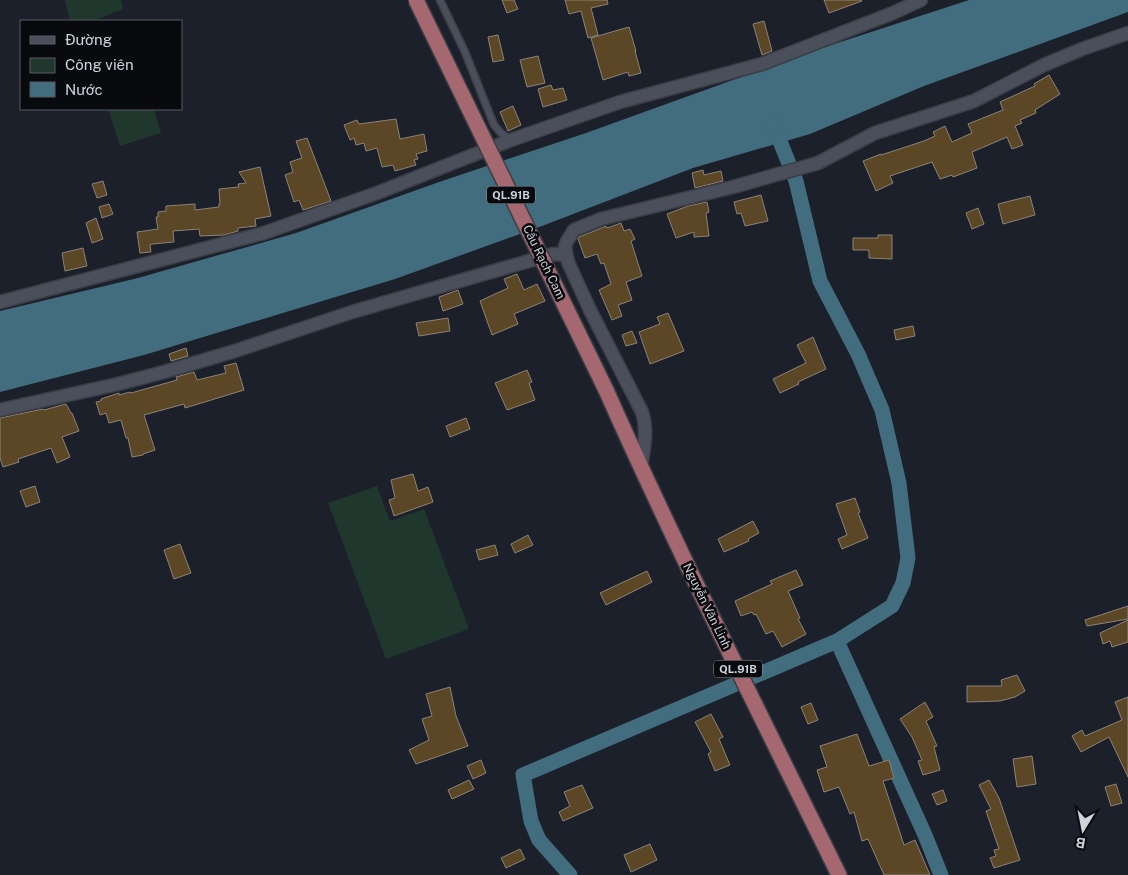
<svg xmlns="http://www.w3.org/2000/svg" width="1128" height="875" viewBox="0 0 1128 875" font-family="'Public Sans',sans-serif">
	<rect width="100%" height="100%" fill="#1c202a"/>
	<path fill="#1f372c" d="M 65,0 L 121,0 L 123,9 L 92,21 L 70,21 Z
		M 108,109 L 154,109 L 161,133 L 120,146 Z
		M 377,486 L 390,521 L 424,509 L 469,629 L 386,659 L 328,503 Z"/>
	<path fill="#416d7e" d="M 969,0 L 1128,0 L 1128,12 L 924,86 L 810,134 L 693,168 L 542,226 L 395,279 L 144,355 L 0,392 L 0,311 L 138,278 L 296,233 L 442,181 L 586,133 L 816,50 Z"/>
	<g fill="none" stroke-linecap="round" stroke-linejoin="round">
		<path stroke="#416d7e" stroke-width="15" d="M 837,641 L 925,835 L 941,875
			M 570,875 L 539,840 L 531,821 L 523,775 L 837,641 L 892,606 L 903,583 L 908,558 L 899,483 L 882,410 L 858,354 L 820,281 L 796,181 L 773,124"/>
	</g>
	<path fill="#5b4625" stroke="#8c8378" d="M 502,0 L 514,0 L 518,9 L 507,13 Z
		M 565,0 L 607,0 L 608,4 L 591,8 L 598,35 L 588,38 L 581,11 L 569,14 Z
		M 824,0 L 861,0 L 862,1 L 829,13 Z
		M 764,21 L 772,51 L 762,55 L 753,24 Z
		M 629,27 L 636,51 L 635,51 L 641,73 L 629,76 L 628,72 L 603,80 L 591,38 Z
		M 498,35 L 504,60 L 493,62 L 488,37 Z
		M 538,56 L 545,83 L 527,87 L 520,60 Z
		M 1049,75 L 1060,94 L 1035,110 L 1036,113 L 1020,120 L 1022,123 L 1015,126 L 1023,145 L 1012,149 L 1007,137 L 972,152 L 977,168 L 953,177 L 952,175 L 940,179 L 932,162 L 890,176 L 893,183 L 876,191 L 863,161 L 881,154 L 881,155 L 924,141 L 935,136 L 933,132 L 945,126 L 952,142 L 972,133 L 968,124 L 1003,110 L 1000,102 L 1035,86 L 1034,84 Z
		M 551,85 L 553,90 L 563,88 L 567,100 L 543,107 L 538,89 Z
		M 513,106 L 521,125 L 508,131 L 500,112 Z
		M 396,119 L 400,139 L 424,134 L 427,151 L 416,154 L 418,159 L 414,160 L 416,165 L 395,171 L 393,165 L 382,167 L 377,148 L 366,151 L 364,143 L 356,145 L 354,138 L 350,140 L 344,125 L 357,120 L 359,124 Z
		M 307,138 L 331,201 L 303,210 L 299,200 L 294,202 L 285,175 L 293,172 L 290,162 L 302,158 L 296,141 Z
		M 260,167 L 271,216 L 255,219 L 256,226 L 238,228 L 238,231 L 224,235 L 200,236 L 199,229 L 173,231 L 174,242 L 152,244 L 150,245 L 151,252 L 140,253 L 137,232 L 158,229 L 156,217 L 158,217 L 158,212 L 166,211 L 166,206 L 195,204 L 195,210 L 219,207 L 219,204 L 220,204 L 219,189 L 239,187 L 238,184 L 246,183 L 239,172 Z
		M 703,170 L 704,175 L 721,171 L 723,181 L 695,188 L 692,173 Z
		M 103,181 L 107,195 L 97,198 L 92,184 Z
		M 761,195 L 768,221 L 745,226 L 741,213 L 737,214 L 734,202 Z
		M 1030,196 L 1035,215 L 1003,224 L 998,204 Z
		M 707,202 L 709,212 L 706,213 L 709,236 L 694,237 L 694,232 L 676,238 L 667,214 L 688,206 Z
		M 109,204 L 113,214 L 102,218 L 99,207 Z
		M 978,208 L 984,224 L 972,229 L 966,213 Z
		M 96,218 L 103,239 L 92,243 L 86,223 Z
		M 621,223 L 624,231 L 630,229 L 635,239 L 631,241 L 642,276 L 626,282 L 632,300 L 618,305 L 622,316 L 612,320 L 599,290 L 611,284 L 604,263 L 601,264 L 597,254 L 585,258 L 578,239 L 579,237 L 604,227 L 606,226 L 607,228 Z
		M 878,235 L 892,235 L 892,259 L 869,258 L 869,250 L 853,250 L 853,238 L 878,238 Z
		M 83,248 L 87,266 L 65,271 L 62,253 Z
		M 517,274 L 524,290 L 537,284 L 545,301 L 514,314 L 518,324 L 492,335 L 480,301 L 508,288 L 504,279 Z
		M 458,290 L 463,304 L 443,311 L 439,297 Z
		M 668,313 L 684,351 L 650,364 L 639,332 L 660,324 L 657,317 Z
		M 448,318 L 450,331 L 419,336 L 416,323 Z
		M 913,326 L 915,336 L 896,340 L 894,330 Z
		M 632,331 L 637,343 L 626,346 L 622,335 Z
		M 813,337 L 826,369 L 798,382 L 799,384 L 780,393 L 773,379 L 806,363 L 797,345 Z
		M 186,348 L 188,356 L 171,361 L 169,354 Z
		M 236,363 L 244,390 L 185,408 L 184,404 L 144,415 L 155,450 L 143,454 L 143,455 L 132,457 L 128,438 L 126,438 L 121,420 L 109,423 L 106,413 L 100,415 L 96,402 L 101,401 L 101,399 L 119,393 L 119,395 L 130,392 L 131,393 L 177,380 L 176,377 L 194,372 L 197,380 L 226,373 L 224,366 Z
		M 527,370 L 532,382 L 529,383 L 535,400 L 507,410 L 495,383 Z
		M 66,404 L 71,413 L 72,413 L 79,431 L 62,437 L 70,457 L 57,463 L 51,448 L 18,459 L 19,462 L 3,467 L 0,458 L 0,418 L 43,409 L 44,410 Z
		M 466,418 L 470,429 L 450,437 L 446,426 Z
		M 413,474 L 418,491 L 428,487 L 433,502 L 394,516 L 389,500 L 395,498 L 391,480 Z
		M 35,486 L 40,502 L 26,507 L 20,491 Z
		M 855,498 L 860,512 L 858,513 L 868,538 L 842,549 L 838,539 L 847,535 L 836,504 Z
		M 753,521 L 759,533 L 748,539 L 749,541 L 724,552 L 718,539 Z
		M 528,535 L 533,545 L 515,553 L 511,544 Z
		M 180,544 L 191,573 L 174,579 L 164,550 Z
		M 495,545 L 498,555 L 479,560 L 476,550 Z
		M 796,570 L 803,585 L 788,591 L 800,618 L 798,619 L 806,634 L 782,647 L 773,631 L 766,634 L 756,614 L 754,615 L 752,612 L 741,616 L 735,601 L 772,584 L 770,581 Z
		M 647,571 L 652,582 L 606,605 L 600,593 Z
		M 1128,606 L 1128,619 L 1087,626 L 1085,620 Z
		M 1128,620 L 1128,642 L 1112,647 L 1110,641 L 1103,644 L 1100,633 Z
		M 1017,675 L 1025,691 L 1015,697 L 1000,701 L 967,702 L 967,686 L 1002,686 L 1001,680 Z
		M 450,687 L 456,716 L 468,746 L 416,764 L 409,750 L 429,740 L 422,719 L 432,716 L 426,694 Z
		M 1128,697 L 1128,777 L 1109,737 L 1081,752 L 1072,736 L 1082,730 L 1085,736 L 1122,720 L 1115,702 Z
		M 925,702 L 933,717 L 926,721 L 937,746 L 934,747 L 940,770 L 923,775 L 918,761 L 922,760 L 912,737 L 900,719 Z
		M 811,703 L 818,720 L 808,724 L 801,707 Z
		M 711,714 L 723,737 L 719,739 L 730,765 L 715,771 L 708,754 L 711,752 L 695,722 Z
		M 857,734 L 869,766 L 889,760 L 894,778 L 883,781 L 904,845 L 915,840 L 930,875 L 884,875 L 868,839 L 862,841 L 854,812 L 850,814 L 839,787 L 824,792 L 817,770 L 827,767 L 820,746 Z
		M 1032,756 L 1036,784 L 1017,787 L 1013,759 Z
		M 481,760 L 486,773 L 473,779 L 467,766 Z
		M 469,780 L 474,789 L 452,799 L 448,790 Z
		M 989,780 L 999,798 L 1020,860 L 994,868 L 990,858 L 996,856 L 994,850 L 999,849 L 986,811 L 991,809 L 979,785 Z
		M 1116,784 L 1122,803 L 1111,806 L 1105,787 Z
		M 582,785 L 593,808 L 563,821 L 559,812 L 570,806 L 564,792 Z
		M 943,790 L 947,801 L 937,805 L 932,794 Z
		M 650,844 L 657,860 L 631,872 L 624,855 Z
		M 520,849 L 525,859 L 506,868 L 501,858 Z"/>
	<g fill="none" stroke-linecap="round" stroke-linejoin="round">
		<defs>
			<path id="service" d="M 440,0 L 465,52 L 494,125 L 501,133 L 511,140"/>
			<path id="minor" d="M 0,302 L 264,233 L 377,193 L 511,140 L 620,102 L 762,64 L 893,13 L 921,0
				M 0,410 L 118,384 L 164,372 L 235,351 L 352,312 L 553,254 L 566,255
				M 641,467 C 644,449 648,430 642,412 L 590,310 L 568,262 L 565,247 L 567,241 L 574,230 L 601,219 L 733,187 L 818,163 L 875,133 L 974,101 L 1044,65 L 1082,49 L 1128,33"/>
			<path id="trunk" d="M 606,390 C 679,554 760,714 839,875"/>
		</defs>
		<use href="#service" stroke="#3b3e46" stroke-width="9"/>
		<use href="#minor" stroke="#3b3e46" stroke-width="15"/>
		<use href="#trunk" stroke="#3b3e46" stroke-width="18"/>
		<use href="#service" stroke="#4b4f5b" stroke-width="6"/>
		<use href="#minor" stroke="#4b4f5b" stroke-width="12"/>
		<use href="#trunk" stroke="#a66870" stroke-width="15"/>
		<defs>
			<path id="trunk-bridge" d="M 416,0 L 606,390"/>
		</defs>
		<use href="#trunk-bridge" stroke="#3b3e46" stroke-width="18" stroke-linecap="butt"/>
		<use href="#trunk-bridge" stroke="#a66870" stroke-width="15"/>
	</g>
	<g text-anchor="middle" stroke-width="5" stroke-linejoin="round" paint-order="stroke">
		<g fill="#080a0e" stroke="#94979d" stroke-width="1">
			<rect x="487" y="186.5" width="48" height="17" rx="4"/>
			<rect x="714" y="660.5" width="48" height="17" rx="4"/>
		</g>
		<g font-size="11" font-weight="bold" fill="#d0d3da">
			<text x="511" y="199">QL.91B</text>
			<text x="738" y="673">QL.91B</text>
		</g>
		<g font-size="12" fill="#d0d3da" stroke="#080a0e">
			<text transform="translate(544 262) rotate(64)" y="4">Cầu Rạch Cam</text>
			<text transform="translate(707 606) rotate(64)" y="4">Nguyễn Văn Linh</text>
		</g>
	</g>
	<rect x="20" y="20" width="162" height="90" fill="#080a0e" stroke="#585a60"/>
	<rect x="30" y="36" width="25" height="8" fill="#4b4f5b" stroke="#585a60"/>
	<text x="65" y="45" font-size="15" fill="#d0d3da">Đường</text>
	<rect x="30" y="58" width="25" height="15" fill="#1f372c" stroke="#585a60"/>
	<text x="65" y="70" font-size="15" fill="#d0d3da">Công viên</text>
	<rect x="30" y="82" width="25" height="15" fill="#416d7e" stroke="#585a60"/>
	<text x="65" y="95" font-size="15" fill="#d0d3da">Nước</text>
	<g transform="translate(1083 830) rotate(190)" stroke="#080a0e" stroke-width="4" paint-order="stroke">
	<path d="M0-4L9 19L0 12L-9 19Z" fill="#d0d3da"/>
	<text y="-8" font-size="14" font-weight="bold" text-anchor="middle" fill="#d0d3da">B</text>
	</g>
</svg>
